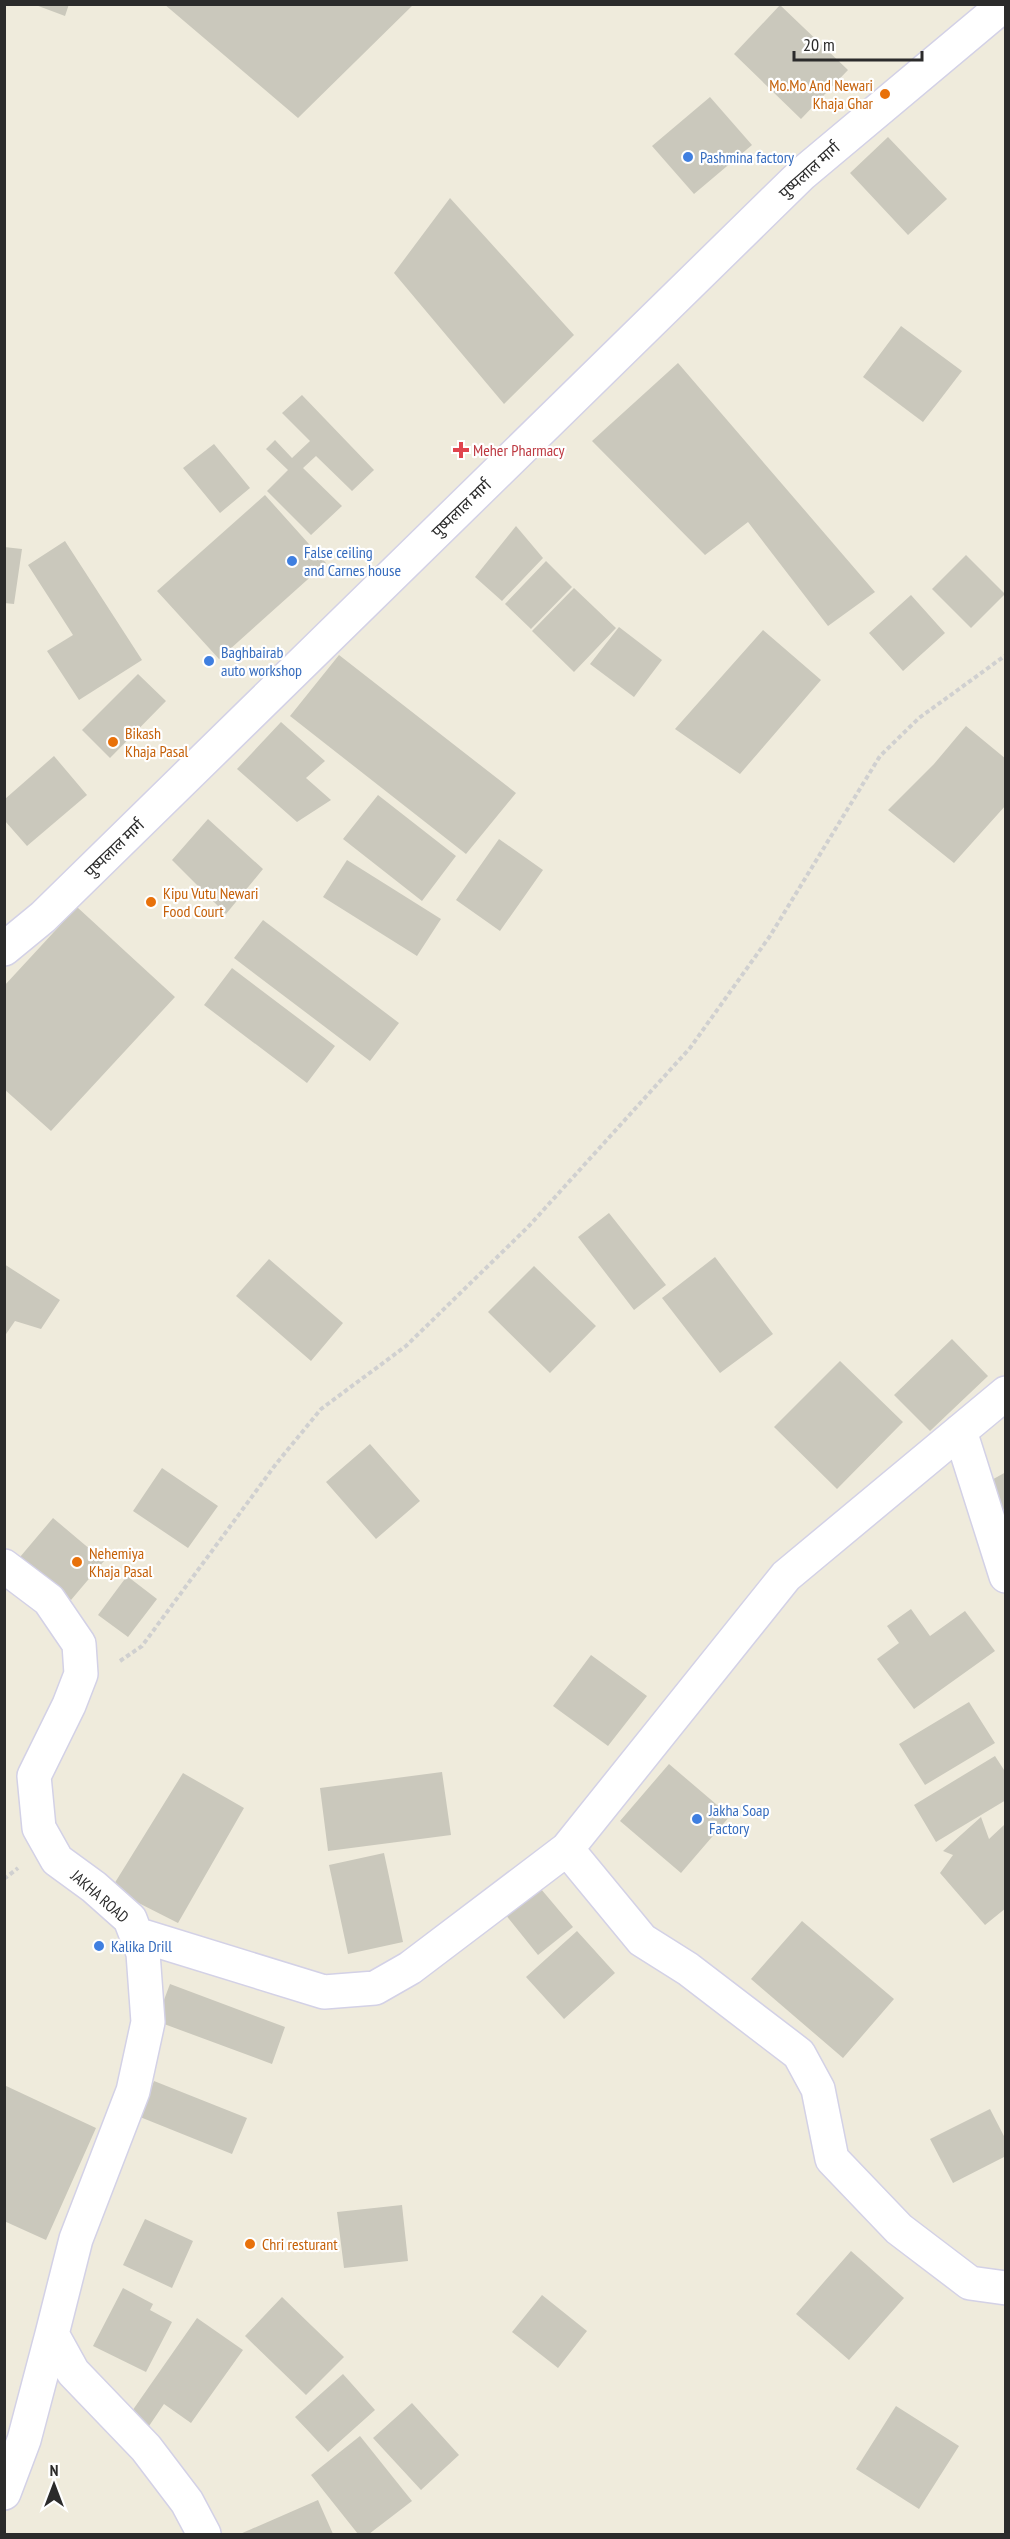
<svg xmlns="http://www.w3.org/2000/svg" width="1010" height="2539" viewBox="0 0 1010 2539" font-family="'PT Sans Narrow','Noto Sans Devanagari',sans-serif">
	<rect width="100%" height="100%" fill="#efebdc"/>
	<path fill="#cac8bc" d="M 33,4 L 69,4 L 65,16 Z
		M 164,4 L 414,4 L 298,118 Z
		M 780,5 L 848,70 L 801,119 L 734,54 Z
		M 710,97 L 752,145 L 694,194 L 652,146 Z
		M 888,137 L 947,199 L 908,235 L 850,173 Z
		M 450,198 L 574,335 L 504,404 L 394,273 Z
		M 901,326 L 962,371 L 923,422 L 863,377 Z
		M 678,363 L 875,592 L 828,626 L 748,522 L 705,555 L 592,441 Z
		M 302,395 L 374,470 L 352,491 L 316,456 L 303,468 L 342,506 L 311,535 L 267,491 L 288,470 L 266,449 L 275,440 L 292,458 L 310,441 L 282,413 Z
		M 214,444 L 250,488 L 220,513 L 183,468 Z
		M 265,495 L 326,563 L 219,659 L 157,591 Z
		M 516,526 L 543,558 L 502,601 L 475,577 Z
		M 65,541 L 142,660 L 79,700 L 47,651 L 73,635 L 28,565 Z
		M 4,547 L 22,549 L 14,604 L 4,603 Z
		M 966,555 L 1005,594 L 971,628 L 932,589 Z
		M 546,561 L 572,587 L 531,629 L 505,604 Z
		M 574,588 L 616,628 L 574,672 L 532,631 Z
		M 911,595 L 945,633 L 903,671 L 869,633 Z
		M 619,627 L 662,660 L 634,697 L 590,664 Z
		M 763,630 L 821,680 L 740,774 L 675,729 Z
		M 339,655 L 516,793 L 466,854 L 290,716 Z
		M 138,674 L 166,701 L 110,758 L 82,730 Z
		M 281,722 L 325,761 L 306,778 L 331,800 L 297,822 L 237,769 Z
		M 966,726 L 1006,759 L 1006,805 L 954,863 L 888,810 L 934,764 Z
		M 54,756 L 87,795 L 27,846 L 5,821 L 5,799 Z
		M 378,795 L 456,856 L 422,901 L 343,839 Z
		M 208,819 L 263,869 L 226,914 L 172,860 Z
		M 499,839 L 543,870 L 500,931 L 456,900 Z
		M 347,860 L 441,919 L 417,956 L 323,897 Z
		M 77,907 L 175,997 L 51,1131 L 4,1089 L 4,986 Z
		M 263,920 L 399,1023 L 370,1061 L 234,958 Z
		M 232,968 L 335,1046 L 307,1083 L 204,1005 Z
		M 609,1213 L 666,1285 L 634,1310 L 578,1237 Z
		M 715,1257 L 773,1334 L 720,1373 L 662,1298 Z
		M 269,1259 L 343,1323 L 311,1361 L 236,1296 Z
		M 4,1264 L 60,1300 L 41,1329 L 15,1321 L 4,1337 Z
		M 534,1266 L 596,1326 L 550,1373 L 488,1312 Z
		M 952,1339 L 988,1376 L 930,1431 L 894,1395 Z
		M 840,1361 L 903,1422 L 837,1489 L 774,1427 Z
		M 370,1444 L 420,1501 L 376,1539 L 326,1482 Z
		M 162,1468 L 218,1506 L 188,1548 L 133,1511 Z
		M 1006,1472 L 1006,1514 L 988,1482 Z
		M 53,1518 L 104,1561 L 71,1600 L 20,1557 Z
		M 127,1576 L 157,1599 L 128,1637 L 98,1615 Z
		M 911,1609 L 930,1636 L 965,1611 L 995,1651 L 914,1709 L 877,1659 L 899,1643 L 887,1626 Z
		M 591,1655 L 647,1696 L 608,1746 L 553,1706 Z
		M 969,1702 L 995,1743 L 925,1785 L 899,1744 Z
		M 995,1756 L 1006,1773 L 1006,1800 L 936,1842 L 914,1805 Z
		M 669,1764 L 730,1816 L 681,1873 L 620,1821 Z
		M 442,1772 L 451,1835 L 328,1851 L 320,1788 Z
		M 183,1773 L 244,1808 L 178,1923 L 111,1889 Z
		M 981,1817 L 989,1839 L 1004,1825 L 1006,1827 L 1006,1908 L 985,1925 L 940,1873 L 953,1855 L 943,1851 Z
		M 384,1853 L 403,1942 L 348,1954 L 329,1865 Z
		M 541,1889 L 573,1927 L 538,1955 L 505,1914 Z
		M 802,1921 L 894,1999 L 843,2058 L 751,1979 Z
		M 577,1931 L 615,1973 L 564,2019 L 526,1977 Z
		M 170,1984 L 285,2027 L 272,2064 L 156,2021 Z
		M 154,2081 L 247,2118 L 232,2154 L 140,2117 Z
		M 4,2085 L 96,2128 L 46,2240 L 4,2221 Z
		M 990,2109 L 1006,2140 L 1006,2156 L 953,2183 L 930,2139 Z
		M 402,2205 L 408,2261 L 344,2268 L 337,2212 Z
		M 145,2219 L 193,2241 L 172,2288 L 123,2265 Z
		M 851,2251 L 904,2298 L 849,2360 L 796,2314 Z
		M 123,2288 L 153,2304 L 150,2310 L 172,2322 L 146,2372 L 93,2346 Z
		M 542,2295 L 587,2331 L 558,2368 L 512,2332 Z
		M 282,2297 L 344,2357 L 306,2395 L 245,2336 Z
		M 197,2318 L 243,2350 L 191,2423 L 164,2404 L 149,2426 L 130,2414 Z
		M 343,2374 L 375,2410 L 328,2452 L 295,2417 Z
		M 412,2403 L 459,2455 L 421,2490 L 373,2438 Z
		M 896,2406 L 959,2446 L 919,2509 L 856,2469 Z
		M 360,2436 L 412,2501 L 369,2534 L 358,2534 L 311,2475 Z
		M 318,2500 L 333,2534 L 240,2534 Z"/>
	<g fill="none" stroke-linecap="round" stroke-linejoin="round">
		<defs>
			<path id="street" d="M 960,1431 L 1006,1576
				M 4,1566 L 49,1600 L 79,1644 L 81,1674 L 69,1705 L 34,1776 L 39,1828 L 57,1860 L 94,1887 L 130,1919 L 143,1953 L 148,2022 L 133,2091 L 76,2239 L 52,2334
				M 567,1849 L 642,1940 L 688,1969 L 799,2054 L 818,2089 L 832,2159 L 899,2229 L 970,2283 L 1006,2288
				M 136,1934 L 324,1992 L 375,1988 L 410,1968 L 567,1849 L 786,1576 L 1006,1393
				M 4,2493 L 24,2440 L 52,2334 L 73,2372 L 146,2448 L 187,2502 L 204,2534"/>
			<path id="secondary" d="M 4,949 L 43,917 L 802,174 L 1005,4"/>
		</defs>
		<use href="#street" stroke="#d3d1e6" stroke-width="36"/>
		<use href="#secondary" stroke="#d3d1e6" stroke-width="36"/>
		<path stroke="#d0d0d0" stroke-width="4" stroke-dasharray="4.5 3" stroke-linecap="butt" d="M 120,1661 L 142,1646 L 276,1464 L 321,1409 L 406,1346 L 528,1227 L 690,1048 L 770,936 L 880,756 L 919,718 L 1006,655
			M 4,1879 L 18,1868"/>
		<use href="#street" stroke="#fff" stroke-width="33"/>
		<use href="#secondary" stroke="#fff" stroke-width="33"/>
	</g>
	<g fill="#e8710a" stroke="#fff" stroke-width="2">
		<circle cx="885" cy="94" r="6"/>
		<circle cx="113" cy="742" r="6"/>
		<circle cx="151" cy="902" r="6"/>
		<circle cx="77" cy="1562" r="6"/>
		<circle cx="250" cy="2244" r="6"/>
	</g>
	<g fill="#3f7fe0" stroke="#fff" stroke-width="2">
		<circle cx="688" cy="157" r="6"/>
		<circle cx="292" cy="561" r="6"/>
		<circle cx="209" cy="661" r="6"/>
		<circle cx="697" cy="1819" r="6"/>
		<circle cx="99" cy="1946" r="6"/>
	</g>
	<path fill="#e0444e" stroke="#fff" stroke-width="2" d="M458 441h6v6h6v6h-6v6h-6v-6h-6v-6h6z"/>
	<g text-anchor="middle" stroke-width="4.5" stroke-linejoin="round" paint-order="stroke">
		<g font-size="16" fill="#c56008" stroke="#fff" text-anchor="start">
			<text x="873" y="91" text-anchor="end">Mo.Mo And Newari<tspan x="873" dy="18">Khaja Ghar</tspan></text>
			<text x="125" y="739">Bikash<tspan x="125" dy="18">Khaja Pasal</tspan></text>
			<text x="163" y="899">Kipu Vutu Newari<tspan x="163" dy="18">Food Court</tspan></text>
			<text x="89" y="1559">Nehemiya<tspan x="89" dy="18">Khaja Pasal</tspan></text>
			<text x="262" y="2250">Chri resturant</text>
		</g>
		<g font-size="16" fill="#366cbe" stroke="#fff" text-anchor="start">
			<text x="700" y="163">Pashmina factory</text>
			<text x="304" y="558">False ceiling<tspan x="304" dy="18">and Carnes house</tspan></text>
			<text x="221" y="658">Baghbairab<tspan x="221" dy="18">auto workshop</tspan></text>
			<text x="709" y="1816">Jakha Soap<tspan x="709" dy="18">Factory</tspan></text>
			<text x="111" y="1952">Kalika Drill</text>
		</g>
		<g font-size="16" fill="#2b2b2b" stroke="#fff">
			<text transform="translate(809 170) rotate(-42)" y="6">पुष्पलाल मार्ग</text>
			<text transform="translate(461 508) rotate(-44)" y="6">पुष्पलाल मार्ग</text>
			<text transform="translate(114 848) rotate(-44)" y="6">पुष्पलाल मार्ग</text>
			<text transform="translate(100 1896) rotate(41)" y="6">JAKHA ROAD</text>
		</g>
		<g font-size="16" fill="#be3a42" stroke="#fff" text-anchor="start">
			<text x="473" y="456">Meher Pharmacy</text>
		</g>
	</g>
	<rect width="1010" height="2539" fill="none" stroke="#2b2b2b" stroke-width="12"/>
	<g transform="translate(54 2485)" stroke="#ffffff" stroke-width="4.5" paint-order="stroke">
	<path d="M0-4.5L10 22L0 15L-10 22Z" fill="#2b2b2b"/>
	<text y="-9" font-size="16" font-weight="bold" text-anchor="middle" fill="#2b2b2b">N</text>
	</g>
	<path d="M794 51v9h128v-9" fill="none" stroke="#2b2b2b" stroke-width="3"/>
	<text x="803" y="51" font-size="18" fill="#2b2b2b" stroke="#ffffff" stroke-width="4.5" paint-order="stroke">20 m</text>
</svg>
